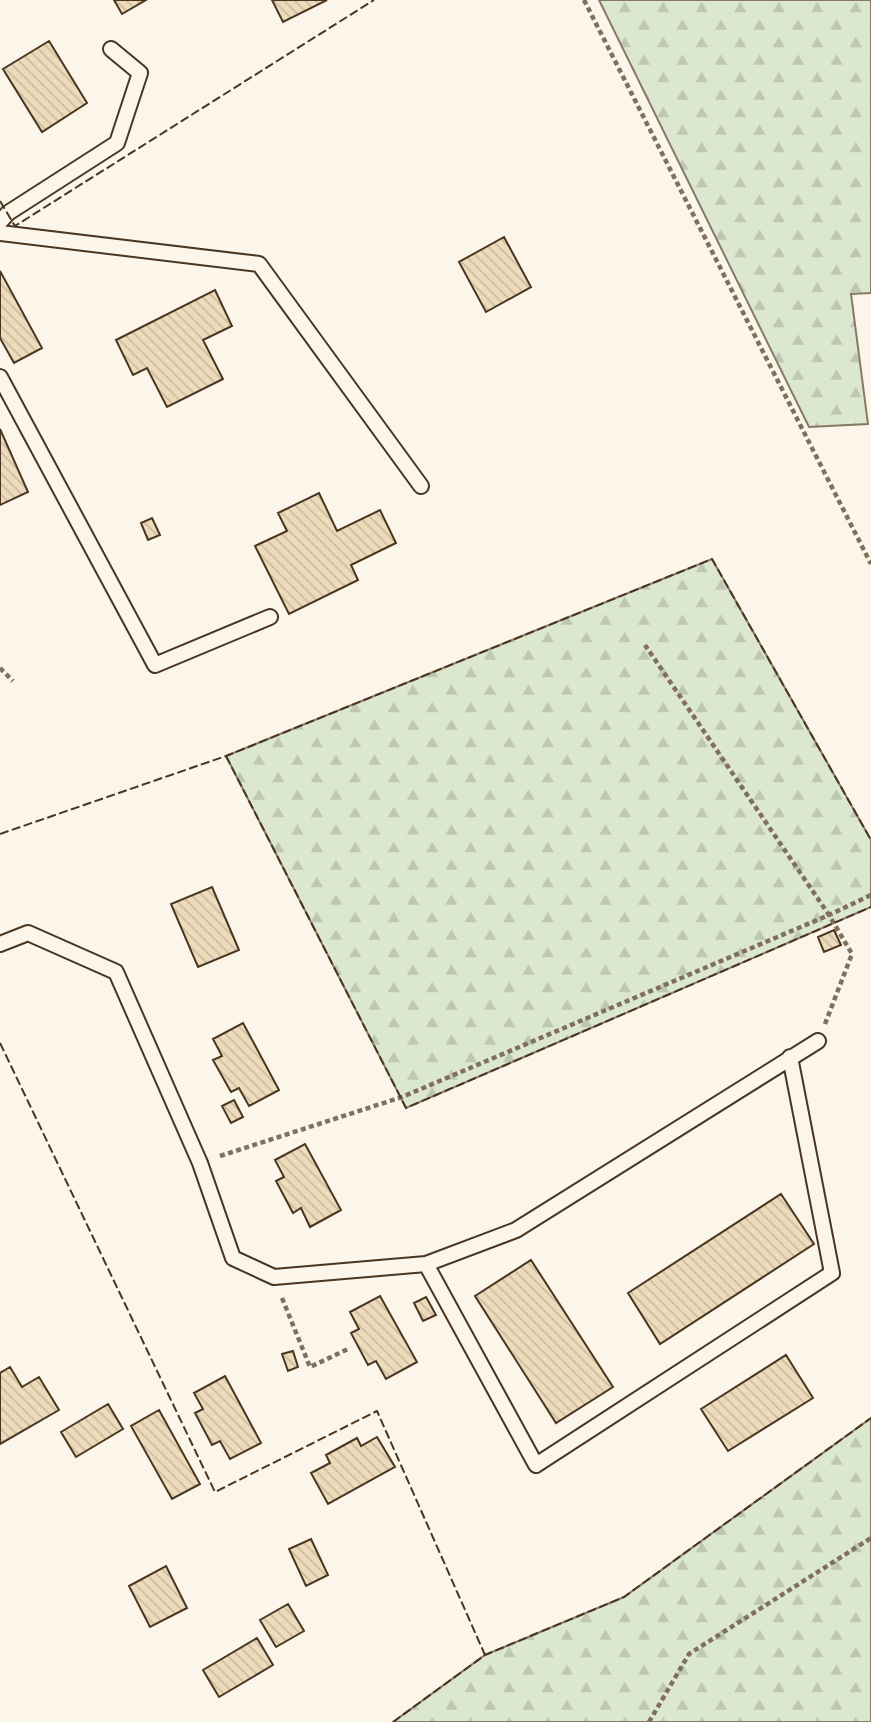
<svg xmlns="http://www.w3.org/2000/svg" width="871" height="1722" viewBox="0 0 871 1722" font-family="Manrope,sans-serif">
	<defs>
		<pattern id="forest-firs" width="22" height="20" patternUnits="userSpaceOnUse" patternTransform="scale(1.75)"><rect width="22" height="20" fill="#dce7d0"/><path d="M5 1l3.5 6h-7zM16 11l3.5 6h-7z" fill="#bec7b2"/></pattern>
		<pattern id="building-back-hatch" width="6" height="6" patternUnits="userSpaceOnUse" patternTransform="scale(1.75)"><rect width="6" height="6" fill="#ecdcbc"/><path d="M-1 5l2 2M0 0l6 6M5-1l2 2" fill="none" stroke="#ccbda1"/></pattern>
	</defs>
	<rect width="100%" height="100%" fill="#fbf6e9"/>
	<path fill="url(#forest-firs)" stroke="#887966" stroke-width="2" d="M 599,0 L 871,0 L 871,293 L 851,294 L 868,424 L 809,427 Z
		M 712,559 L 871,840 L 871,907 L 406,1108 L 226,756 Z
		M 871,1418 L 871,1722 L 393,1722 L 485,1655 L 624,1597 Z"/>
	<path fill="url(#building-back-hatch)" stroke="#4a3520" stroke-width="2" d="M 114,0 L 146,0 L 122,14 Z
		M 272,0 L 327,0 L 283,22 Z
		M 49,41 L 87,103 L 42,132 L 3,69 Z
		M 504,237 L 531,287 L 486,312 L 459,262 Z
		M 0,271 L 42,348 L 14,363 L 0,338 Z
		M 215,290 L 232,326 L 203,340 L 223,379 L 167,407 L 147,368 L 133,375 L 116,340 Z
		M 0,429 L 28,492 L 0,505 Z
		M 319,493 L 337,531 L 380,510 L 396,543 L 351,565 L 358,580 L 289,614 L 255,546 L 287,531 L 278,513 Z
		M 152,518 L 160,535 L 148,540 L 141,523 Z
		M 212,887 L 239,950 L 198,967 L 171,904 Z
		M 834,930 L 841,945 L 824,952 L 818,937 Z
		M 243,1023 L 279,1090 L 249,1106 L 239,1088 L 231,1092 L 213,1060 L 222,1056 L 213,1039 Z
		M 234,1100 L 243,1117 L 231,1123 L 222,1106 Z
		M 305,1144 L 341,1210 L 310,1227 L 301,1208 L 293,1213 L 276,1181 L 284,1177 L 275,1160 Z
		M 781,1194 L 814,1244 L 660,1344 L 628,1293 Z
		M 531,1260 L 613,1387 L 556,1423 L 475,1296 Z
		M 380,1296 L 417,1362 L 386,1379 L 376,1361 L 368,1365 L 351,1333 L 359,1329 L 350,1312 Z
		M 426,1297 L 436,1315 L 423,1321 L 414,1303 Z
		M 293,1351 L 298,1367 L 288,1371 L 282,1354 Z
		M 786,1355 L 813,1398 L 728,1451 L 701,1409 Z
		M 10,1367 L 22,1387 L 39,1377 L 59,1410 L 0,1444 L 0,1373 Z
		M 225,1376 L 261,1443 L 230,1459 L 220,1441 L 212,1445 L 195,1413 L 203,1409 L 194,1393 Z
		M 108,1404 L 123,1429 L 76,1457 L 61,1432 Z
		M 159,1410 L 200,1484 L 172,1499 L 131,1426 Z
		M 377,1437 L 395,1467 L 328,1504 L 311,1473 L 330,1463 L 326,1455 L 357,1438 L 361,1446 Z
		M 311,1539 L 328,1575 L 306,1586 L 289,1549 Z
		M 166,1566 L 187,1608 L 150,1627 L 129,1586 Z
		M 288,1604 L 304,1631 L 276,1647 L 260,1620 Z
		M 257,1638 L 273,1665 L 219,1697 L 203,1670 Z"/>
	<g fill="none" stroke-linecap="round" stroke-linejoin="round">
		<defs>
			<path id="lane" d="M 0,222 L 8,213 L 117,143 L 140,73 L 111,49
				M 0,233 L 259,264 L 421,486
				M 0,377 L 155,665 L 270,617
				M 0,944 L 28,933 L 116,972 L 200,1163 L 233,1258 L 274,1277 L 426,1264 L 516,1230 L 818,1041
				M 426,1264 L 536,1465 L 832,1273 L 790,1057"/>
		</defs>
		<use href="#lane" stroke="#4a3520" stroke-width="18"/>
		<path stroke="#7f6f5c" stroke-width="4.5" stroke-dasharray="5 3.5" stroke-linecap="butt" d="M 584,0 L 871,564
			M 0,668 L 13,681
			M 825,1024 L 852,954 L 829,915 L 871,895
			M 220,1156 L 402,1097 L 829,915 L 645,645
			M 282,1298 L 310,1367 L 348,1349
			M 649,1722 L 689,1654 L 871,1538"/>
		<use href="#lane" stroke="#fbf6e9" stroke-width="14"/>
		<path stroke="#4a3520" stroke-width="2" stroke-dasharray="9 3.5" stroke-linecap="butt" d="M 0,201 L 15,226 L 374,0
			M 226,756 L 406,1108 L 871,907
			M 0,834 L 226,756 L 712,559 L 871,840
			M 0,1043 L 215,1492 L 377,1411 L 485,1655
			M 393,1722 L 485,1655 L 624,1597 L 871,1418"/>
	</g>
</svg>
